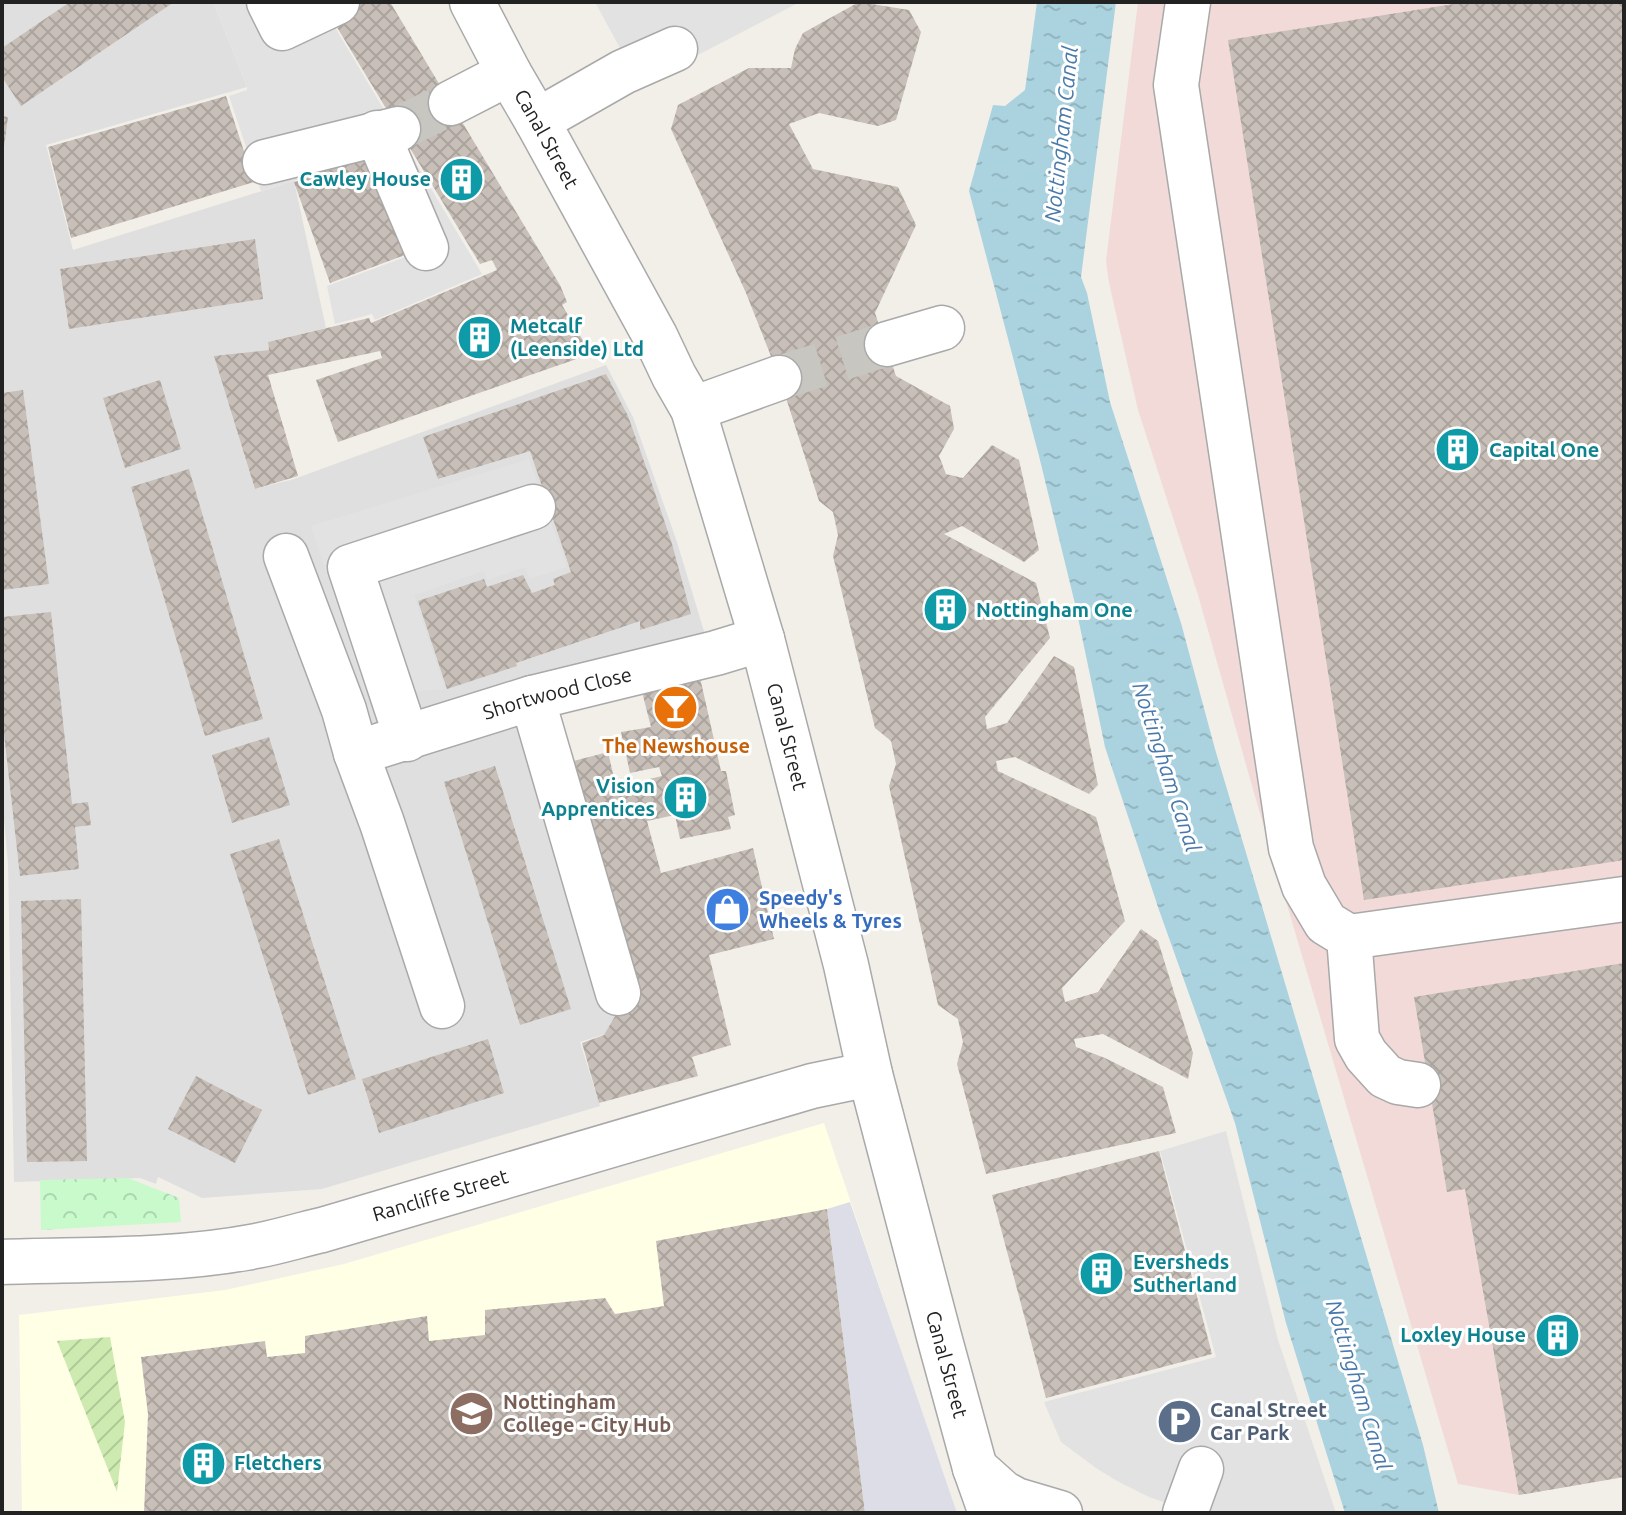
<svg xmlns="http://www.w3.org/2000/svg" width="1626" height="1515" viewBox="0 0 1626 1515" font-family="Ubuntu,sans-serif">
	<defs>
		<pattern id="park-crowns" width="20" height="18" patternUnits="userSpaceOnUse" patternTransform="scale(2)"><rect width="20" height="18" fill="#c8facc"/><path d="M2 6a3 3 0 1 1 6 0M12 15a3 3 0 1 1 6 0" fill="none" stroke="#acd6af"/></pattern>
		<pattern id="garden-furrows" width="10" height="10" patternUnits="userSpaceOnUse" patternTransform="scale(2)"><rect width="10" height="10" fill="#cdebb0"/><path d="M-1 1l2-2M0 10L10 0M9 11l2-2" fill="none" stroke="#b0c997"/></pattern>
		<pattern id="water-ripples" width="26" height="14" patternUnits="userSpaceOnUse" patternTransform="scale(2)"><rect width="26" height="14" fill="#aad3df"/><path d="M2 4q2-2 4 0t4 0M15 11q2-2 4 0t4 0" fill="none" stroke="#92b5bf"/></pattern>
		<pattern id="building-cross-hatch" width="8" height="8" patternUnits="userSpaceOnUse" patternTransform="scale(2)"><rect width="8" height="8" fill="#c7bfb8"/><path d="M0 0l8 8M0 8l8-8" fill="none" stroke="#aba49e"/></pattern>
	</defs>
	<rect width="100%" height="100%" fill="#f2efe9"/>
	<path fill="#e0dfdf" d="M 2,2 L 213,2 L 247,87 L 46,145 L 73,250 L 294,181 L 326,328 L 268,342 L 269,350 L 215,357 L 255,489 L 294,479 L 606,365 L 633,417 L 677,542 L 713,661 L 551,708 L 635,998 L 605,1034 L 580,1042 L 600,1106 L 322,1189 L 202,1198 L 158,1177 L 156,1184 L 140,1178 L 14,1182 L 8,863 L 2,798 Z"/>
	<path fill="#f2dad9" d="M 1138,2 L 1624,2 L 1624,1477 L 1519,1495 L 1458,1484 L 1254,793 L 1198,595 L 1138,410 L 1109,283 L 1106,261 Z"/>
	<path fill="#ffffe5" d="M 824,1123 L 956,1513 L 22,1513 L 19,1315 L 225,1290 L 344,1264 Z"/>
	<path fill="url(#park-crowns)" d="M 128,1178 L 179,1198 L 181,1222 L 41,1230 L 40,1180 Z"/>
	<path fill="url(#garden-furrows)" d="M 110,1337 L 125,1422 L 117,1492 L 57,1341 Z"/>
	<path fill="#e2e2e2" d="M 213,2 L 344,2 L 330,19 L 482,274 L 375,320 L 372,314 L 335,324 L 327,286 L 408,256 L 370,152 L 294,181 L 261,191 L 229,96 L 247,90 L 247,87 Z
		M 595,2 L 800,2 L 640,85 Z
		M 529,459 L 567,567 L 530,579 L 525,567 L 487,580 L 484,571 L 414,595 L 445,689 L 366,694 L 311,526 Z
		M 1226,1131 L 1278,1340 L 1336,1513 L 1195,1513 L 1149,1497 L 1117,1481 L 1096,1468 L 1061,1442 L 1044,1402 L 1216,1357 L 1160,1151 Z"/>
	<path fill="#dddde8" d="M 850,1202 L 957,1513 L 865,1513 L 827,1209 Z"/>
	<path fill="url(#water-ripples)" d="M 1037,2 L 1116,2 L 1081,277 L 1087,293 L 1110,402 L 1181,623 L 1215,749 L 1423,1445 L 1439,1513 L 1345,1513 L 1286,1323 L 1235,1123 L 1159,910 L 1105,747 L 1076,608 L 1039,456 L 969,191 L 993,105 L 1005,106 L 1025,90 Z"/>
	<path fill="url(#building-cross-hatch)" d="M 70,2 L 174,2 L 21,106 L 2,77 L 2,48 Z
		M 346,2 L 390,2 L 560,285 L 567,302 L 562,305 L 591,354 L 338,442 L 316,380 L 382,358 L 380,351 L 268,375 L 298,476 L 255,489 L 214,356 L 269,350 L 268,342 L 369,318 L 371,323 L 497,270 L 492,260 L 480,264 L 332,19 Z
		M 859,2 L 909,10 L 921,32 L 896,120 L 878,126 L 819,113 L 789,124 L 813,169 L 898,187 L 916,225 L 875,313 L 896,376 L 950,406 L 954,429 L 939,456 L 946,474 L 963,478 L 992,445 L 1019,460 L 1039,550 L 1024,562 L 962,526 L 944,534 L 1036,583 L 1050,638 L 985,717 L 987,729 L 1007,723 L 1054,656 L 1074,667 L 1098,785 L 1089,794 L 1015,757 L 996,761 L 998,771 L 1096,817 L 1125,921 L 1062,988 L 1065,1002 L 1098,992 L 1141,929 L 1158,941 L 1193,1053 L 1188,1079 L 1103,1034 L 1074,1039 L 1076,1047 L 1105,1058 L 1163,1087 L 1176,1133 L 986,1174 L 957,1064 L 963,1042 L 958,1019 L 938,1005 L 889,786 L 896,764 L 891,741 L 875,728 L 833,556 L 838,535 L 833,512 L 819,501 L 780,379 L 746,293 L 671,129 L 678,105 L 749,68 L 791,68 L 795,49 L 803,33 Z
		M 1466,2 L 1624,2 L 1624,860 L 1364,900 L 1228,40 Z
		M 226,96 L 254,182 L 71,238 L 48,147 Z
		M 2,116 L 8,117 L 4,147 L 2,147 Z
		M 369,155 L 405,255 L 330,283 L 294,182 Z
		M 255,239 L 263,299 L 69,329 L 60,269 Z
		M 606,374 L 628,416 L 651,481 L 672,544 L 691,614 L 640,630 L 640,621 L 516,663 L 517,666 L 447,689 L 418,601 L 484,579 L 487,587 L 523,575 L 532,593 L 555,585 L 553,579 L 571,572 L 530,451 L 438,479 L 423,437 Z
		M 160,380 L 181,449 L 125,468 L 103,398 Z
		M 23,390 L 49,584 L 2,590 L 2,393 Z
		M 189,469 L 263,719 L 205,736 L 131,487 Z
		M 51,612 L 72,804 L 88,802 L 91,825 L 75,827 L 79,869 L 20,876 L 2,716 L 2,617 Z
		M 699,673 L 721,771 L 726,771 L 735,815 L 728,817 L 731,829 L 680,839 L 675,815 L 647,821 L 661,873 L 753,848 L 774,939 L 709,955 L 731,1045 L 692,1057 L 698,1076 L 599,1103 L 582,1043 L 604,1035 L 624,1001 L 566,763 L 608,752 L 616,787 L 662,776 L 659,767 L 630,773 L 621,732 L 651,727 L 641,688 Z
		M 269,737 L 290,805 L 232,823 L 212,755 Z
		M 495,766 L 571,1009 L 520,1025 L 444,782 Z
		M 279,839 L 356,1079 L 308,1095 L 230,854 Z
		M 81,899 L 87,1161 L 27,1162 L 21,901 Z
		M 1624,963 L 1624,1477 L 1519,1495 L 1465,1189 L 1447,1192 L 1414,997 Z
		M 488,1039 L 504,1093 L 379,1133 L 362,1079 Z
		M 196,1076 L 262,1110 L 235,1163 L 168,1129 Z
		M 1159,1151 L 1212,1354 L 1046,1398 L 992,1195 Z
		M 827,1209 L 865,1513 L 144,1513 L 148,1414 L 141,1357 L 265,1341 L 267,1357 L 305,1353 L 305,1336 L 427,1316 L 429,1341 L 485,1335 L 485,1310 L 605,1298 L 615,1314 L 664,1306 L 656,1241 Z"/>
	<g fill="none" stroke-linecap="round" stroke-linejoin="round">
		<path stroke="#c8c6c1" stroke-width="44" stroke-dasharray="44 22" stroke-linecap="butt" d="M 398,129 L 451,103
			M 779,378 L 887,344"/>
		<defs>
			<g id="minor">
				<path d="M 269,2 L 282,28 L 337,2"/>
				<path id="s1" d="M 472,2 L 509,73 L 537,121 L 655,336 L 674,376 L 693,409 L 762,639 L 846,965 L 870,1074 L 940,1340 L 975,1468 L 991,1513"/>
				<path d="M 1188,2 L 1176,85 L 1291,848 L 1304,886 L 1326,923 L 1349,937 L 1624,899"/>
				<path d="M 451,103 L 509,73"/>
				<path d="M 537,121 L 623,72 L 675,49"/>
				<path d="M 377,133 L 426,248"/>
				<path d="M 265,162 L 398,129"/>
				<path d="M 887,344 L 942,328"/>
				<path d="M 693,409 L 779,378"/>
				<path d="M 286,556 L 344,710 L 356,753 L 382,823 L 442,1006"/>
				<path d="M 532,698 L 618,993"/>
				<path d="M 407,739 L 350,567 L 533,507"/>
				<path id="s2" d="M 356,753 L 532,698 L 716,653 L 762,639"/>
				<path d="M 1349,937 L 1357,1039 L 1366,1055 L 1385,1076 L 1398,1082 L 1418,1085"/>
				<path id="s3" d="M 2,1262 C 86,1259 172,1262 256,1246 C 278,1242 300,1235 322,1230 L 812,1086 L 870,1074"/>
				<path d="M 975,1468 L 1003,1493 L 1016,1500 L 1060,1513"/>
				<path d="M 1185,1513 L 1201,1469"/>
			</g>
		</defs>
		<use href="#minor" stroke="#a9a9a9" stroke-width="47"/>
		<use href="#minor" stroke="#fff" stroke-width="44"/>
	</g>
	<defs>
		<symbol id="building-disc" viewBox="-11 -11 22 22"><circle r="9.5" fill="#0f9aa8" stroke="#fff"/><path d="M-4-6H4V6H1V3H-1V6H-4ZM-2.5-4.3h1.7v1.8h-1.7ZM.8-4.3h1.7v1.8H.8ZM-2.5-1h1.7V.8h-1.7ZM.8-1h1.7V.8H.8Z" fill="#fff"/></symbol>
		<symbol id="bar-disc" viewBox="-11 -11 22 22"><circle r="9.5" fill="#e8710a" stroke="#fff"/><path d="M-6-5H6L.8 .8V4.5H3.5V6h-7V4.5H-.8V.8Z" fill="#fff"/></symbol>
		<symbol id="shop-disc" viewBox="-11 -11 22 22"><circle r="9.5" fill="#3f7fe0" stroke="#fff"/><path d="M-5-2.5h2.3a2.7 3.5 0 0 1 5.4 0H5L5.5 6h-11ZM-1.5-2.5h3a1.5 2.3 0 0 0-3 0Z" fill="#fff"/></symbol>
		<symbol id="university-disc" viewBox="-11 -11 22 22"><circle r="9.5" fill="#8d6e63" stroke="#fff"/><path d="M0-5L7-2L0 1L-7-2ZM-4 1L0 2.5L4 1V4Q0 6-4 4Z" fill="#fff"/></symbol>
		<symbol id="parking-disc" viewBox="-11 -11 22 22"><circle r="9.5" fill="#5c6f8a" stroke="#fff"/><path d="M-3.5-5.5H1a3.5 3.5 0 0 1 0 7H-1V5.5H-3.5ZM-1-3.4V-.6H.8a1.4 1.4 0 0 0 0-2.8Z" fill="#fff"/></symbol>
	</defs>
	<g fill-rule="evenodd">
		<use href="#building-disc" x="436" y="154" width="51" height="51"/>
		<use href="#building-disc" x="454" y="312" width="51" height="51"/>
		<use href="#building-disc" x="1432" y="424" width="51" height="51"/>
		<use href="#building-disc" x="920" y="584" width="51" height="51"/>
		<use href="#bar-disc" x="650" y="682" width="51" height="51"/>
		<use href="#building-disc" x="660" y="772" width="51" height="51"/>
		<use href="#shop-disc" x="702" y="884" width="51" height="51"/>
		<use href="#building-disc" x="1076" y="1248" width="51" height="51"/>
		<use href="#building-disc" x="1532" y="1310" width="51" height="51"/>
		<use href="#university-disc" x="446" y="1388" width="51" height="51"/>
		<use href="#parking-disc" x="1154" y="1396" width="51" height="51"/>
		<use href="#building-disc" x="178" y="1438" width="51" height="51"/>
	</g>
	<g text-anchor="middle" stroke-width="6" stroke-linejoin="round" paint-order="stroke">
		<g font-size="20" fill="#222" stroke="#fff">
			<text dy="7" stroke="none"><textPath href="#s1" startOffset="156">Canal Street</textPath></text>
			<text dy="7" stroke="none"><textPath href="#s2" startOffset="210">Shortwood Close</textPath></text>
			<text dy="7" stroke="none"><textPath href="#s1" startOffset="804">Canal Street</textPath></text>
			<text dy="7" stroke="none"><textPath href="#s3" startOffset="446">Rancliffe Street</textPath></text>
			<text dy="7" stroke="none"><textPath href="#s1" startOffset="1452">Canal Street</textPath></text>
		</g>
		<g font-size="20" font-weight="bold" fill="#0d838f" stroke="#fff" text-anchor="start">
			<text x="431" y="186" text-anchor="end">Cawley House</text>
			<text x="510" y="333">Metcalf<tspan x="510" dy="23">(Leenside) Ltd</tspan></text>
			<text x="1489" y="457">Capital One</text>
			<text x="976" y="617">Nottingham One</text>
			<text x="655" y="793" text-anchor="end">Vision<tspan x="655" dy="23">Apprentices</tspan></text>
			<text x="1133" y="1269">Eversheds<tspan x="1133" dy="23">Sutherland</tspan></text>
			<text x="1526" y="1342" text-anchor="end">Loxley House</text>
			<text x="234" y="1470">Fletchers</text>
		</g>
		<g font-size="20" font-weight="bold" fill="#c56008" stroke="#fff">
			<text x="676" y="753">The Newshouse</text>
		</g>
		<g font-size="20" font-weight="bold" fill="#366cbe" stroke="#fff" text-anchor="start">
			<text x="759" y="905">Speedy's<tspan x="759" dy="23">Wheels &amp; Tyres</tspan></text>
		</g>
		<g font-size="20" font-weight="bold" fill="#785e54" stroke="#fff" text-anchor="start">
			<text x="503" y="1409">Nottingham<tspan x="503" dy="23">College - City Hub</tspan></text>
		</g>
		<g font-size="20" font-weight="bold" fill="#4e5e75" stroke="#fff" text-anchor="start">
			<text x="1210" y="1417">Canal Street<tspan x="1210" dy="23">Car Park</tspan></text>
		</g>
		<g font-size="22" font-style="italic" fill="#4a7aab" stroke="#fff">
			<text transform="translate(1061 134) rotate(-84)" y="8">Nottingham Canal</text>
			<text transform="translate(1167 767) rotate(72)" y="8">Nottingham Canal</text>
			<text transform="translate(1359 1385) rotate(73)" y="8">Nottingham Canal</text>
		</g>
	</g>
	<rect width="1626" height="1515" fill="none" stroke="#222222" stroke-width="8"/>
</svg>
